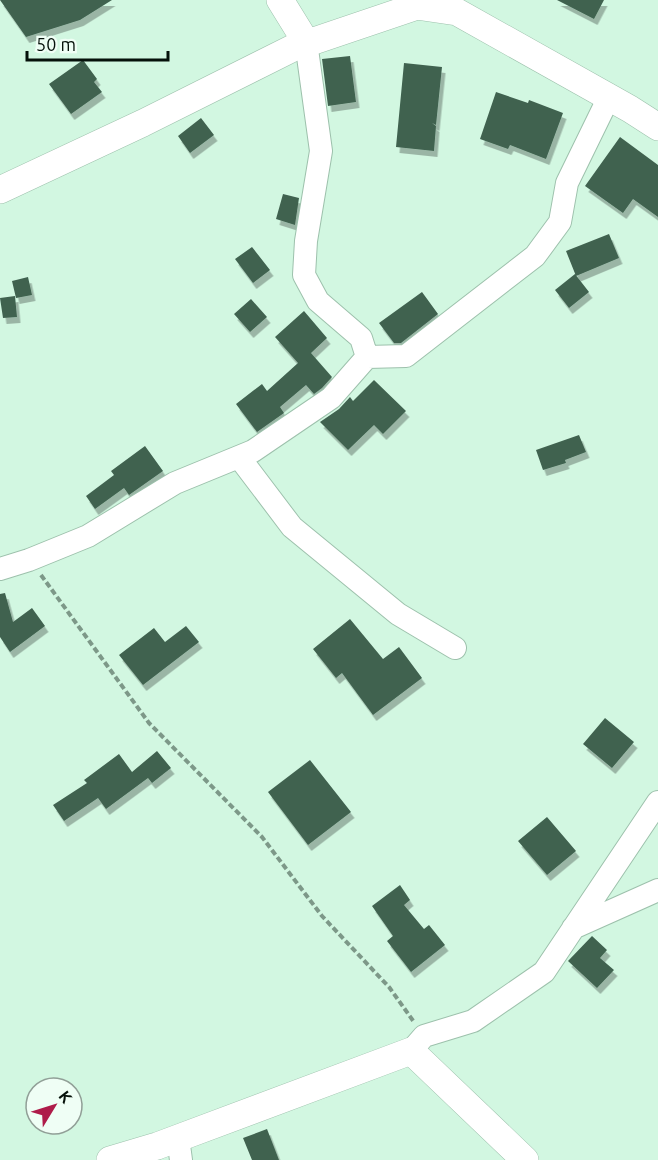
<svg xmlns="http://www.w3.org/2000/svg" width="658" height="1160" viewBox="0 0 658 1160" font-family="Ubuntu,sans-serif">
	<defs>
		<filter id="shadow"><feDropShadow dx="3.5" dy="6" stdDeviation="0" flood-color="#0004"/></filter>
	</defs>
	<rect width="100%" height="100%" fill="#d2f7e1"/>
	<path fill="#416250" filter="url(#shadow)" d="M 0,0 L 112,0 L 80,20 L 26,37 Z
		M 557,0 L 604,0 L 594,19 Z
		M 350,56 L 356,102 L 328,106 L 322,59 Z
		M 83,60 L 97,79 L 94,82 L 102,92 L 71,114 L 49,84 Z
		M 404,63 L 442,67 L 436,125 L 432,123 L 436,126 L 434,151 L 396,147 Z
		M 496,92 L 528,103 L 529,100 L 563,113 L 546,159 L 510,145 L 508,149 L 480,139 Z
		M 201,118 L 214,135 L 190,153 L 178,136 Z
		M 620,137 L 658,165 L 658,217 L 633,199 L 623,213 L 585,186 Z
		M 283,194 L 299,198 L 295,225 L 276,219 Z
		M 609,234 L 619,258 L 576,276 L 566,251 Z
		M 252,247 L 270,270 L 253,283 L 235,259 Z
		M 575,274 L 589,292 L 569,308 L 555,290 Z
		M 28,277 L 32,295 L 16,298 L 12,281 Z
		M 422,292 L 438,314 L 401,343 L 394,343 L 379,323 Z
		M 15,296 L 17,317 L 3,318 L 0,298 Z
		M 251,299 L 267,317 L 250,332 L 234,314 Z
		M 304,311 L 327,338 L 311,353 L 332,377 L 322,388 L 314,394 L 306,385 L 280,407 L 284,413 L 257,432 L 236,404 L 262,384 L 267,391 L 298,363 L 275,337 Z
		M 374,380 L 406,411 L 383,434 L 374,425 L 348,450 L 320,422 L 339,409 L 350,397 L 353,401 Z
		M 579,435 L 586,452 L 565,460 L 566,463 L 543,470 L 536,450 Z
		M 145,446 L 163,471 L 129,495 L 124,488 L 95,509 L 86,496 L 114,475 L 111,471 Z
		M 5,593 L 13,622 L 32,608 L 45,626 L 10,652 L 0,637 L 0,594 Z
		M 350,619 L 383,659 L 399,647 L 422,678 L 373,715 L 342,673 L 336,678 L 313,649 Z
		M 186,626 L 199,642 L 143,685 L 119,655 L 154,628 L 165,642 Z
		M 605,718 L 634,742 L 612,768 L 583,744 Z
		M 157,751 L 171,768 L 152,783 L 148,778 L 106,809 L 98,798 L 64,821 L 53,805 L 87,783 L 84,780 L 119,754 L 132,772 Z
		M 310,760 L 351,812 L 308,845 L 268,792 Z
		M 547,817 L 576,851 L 547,875 L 518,841 Z
		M 400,885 L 410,900 L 404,905 L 424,929 L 429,925 L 445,945 L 411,972 L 387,941 L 393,936 L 372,906 Z
		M 592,936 L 607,950 L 600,958 L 614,970 L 597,988 L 568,961 Z
		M 267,1129 L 279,1160 L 252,1160 L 243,1138 Z"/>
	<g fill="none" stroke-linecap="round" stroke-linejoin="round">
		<defs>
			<path id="minor" d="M 367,357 L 406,356 L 535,256 L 560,222 L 567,183 L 609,97
				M 239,457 L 292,527 L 398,614 L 455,648
				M 0,569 L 29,560 L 88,536 L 175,483 L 253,451 L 331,398 L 367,357 L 361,338 L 318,301 L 304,275 L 306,241 L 321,151 L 306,42
				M 573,928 L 658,890
				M 411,1051 L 424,1036 L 473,1021 L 544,972 L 658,802
				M 178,1138 L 181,1160"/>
			<path id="tertiary" d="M 280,0 L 306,42
				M 416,6 L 457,12 L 630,109 L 658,127
				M 0,190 L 143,123 L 293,48 L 435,0
				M 110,1160 L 157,1146 L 411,1051 L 525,1160"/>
		</defs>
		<use href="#minor" stroke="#9dc1ac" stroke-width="24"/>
		<use href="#tertiary" stroke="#9dc1ac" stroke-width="28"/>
		<path stroke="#7d9888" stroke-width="4" stroke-dasharray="6 3" stroke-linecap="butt" d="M 41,575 L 149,723 L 262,837 L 322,916 L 389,987 L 414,1022"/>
		<use href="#minor" stroke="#fff" stroke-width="22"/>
		<use href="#tertiary" stroke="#fff" stroke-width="27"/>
	</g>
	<g transform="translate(54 1106) rotate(52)"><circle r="28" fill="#effef5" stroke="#919f97" stroke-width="1.5"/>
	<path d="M0-4.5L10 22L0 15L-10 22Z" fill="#ae1c4a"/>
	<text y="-9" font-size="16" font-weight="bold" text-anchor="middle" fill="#05110a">K</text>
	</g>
	<path d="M27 51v9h141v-9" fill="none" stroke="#05110a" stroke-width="3"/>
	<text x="36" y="51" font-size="18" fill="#05110a" stroke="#effef5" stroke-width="4.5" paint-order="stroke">50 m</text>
</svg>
